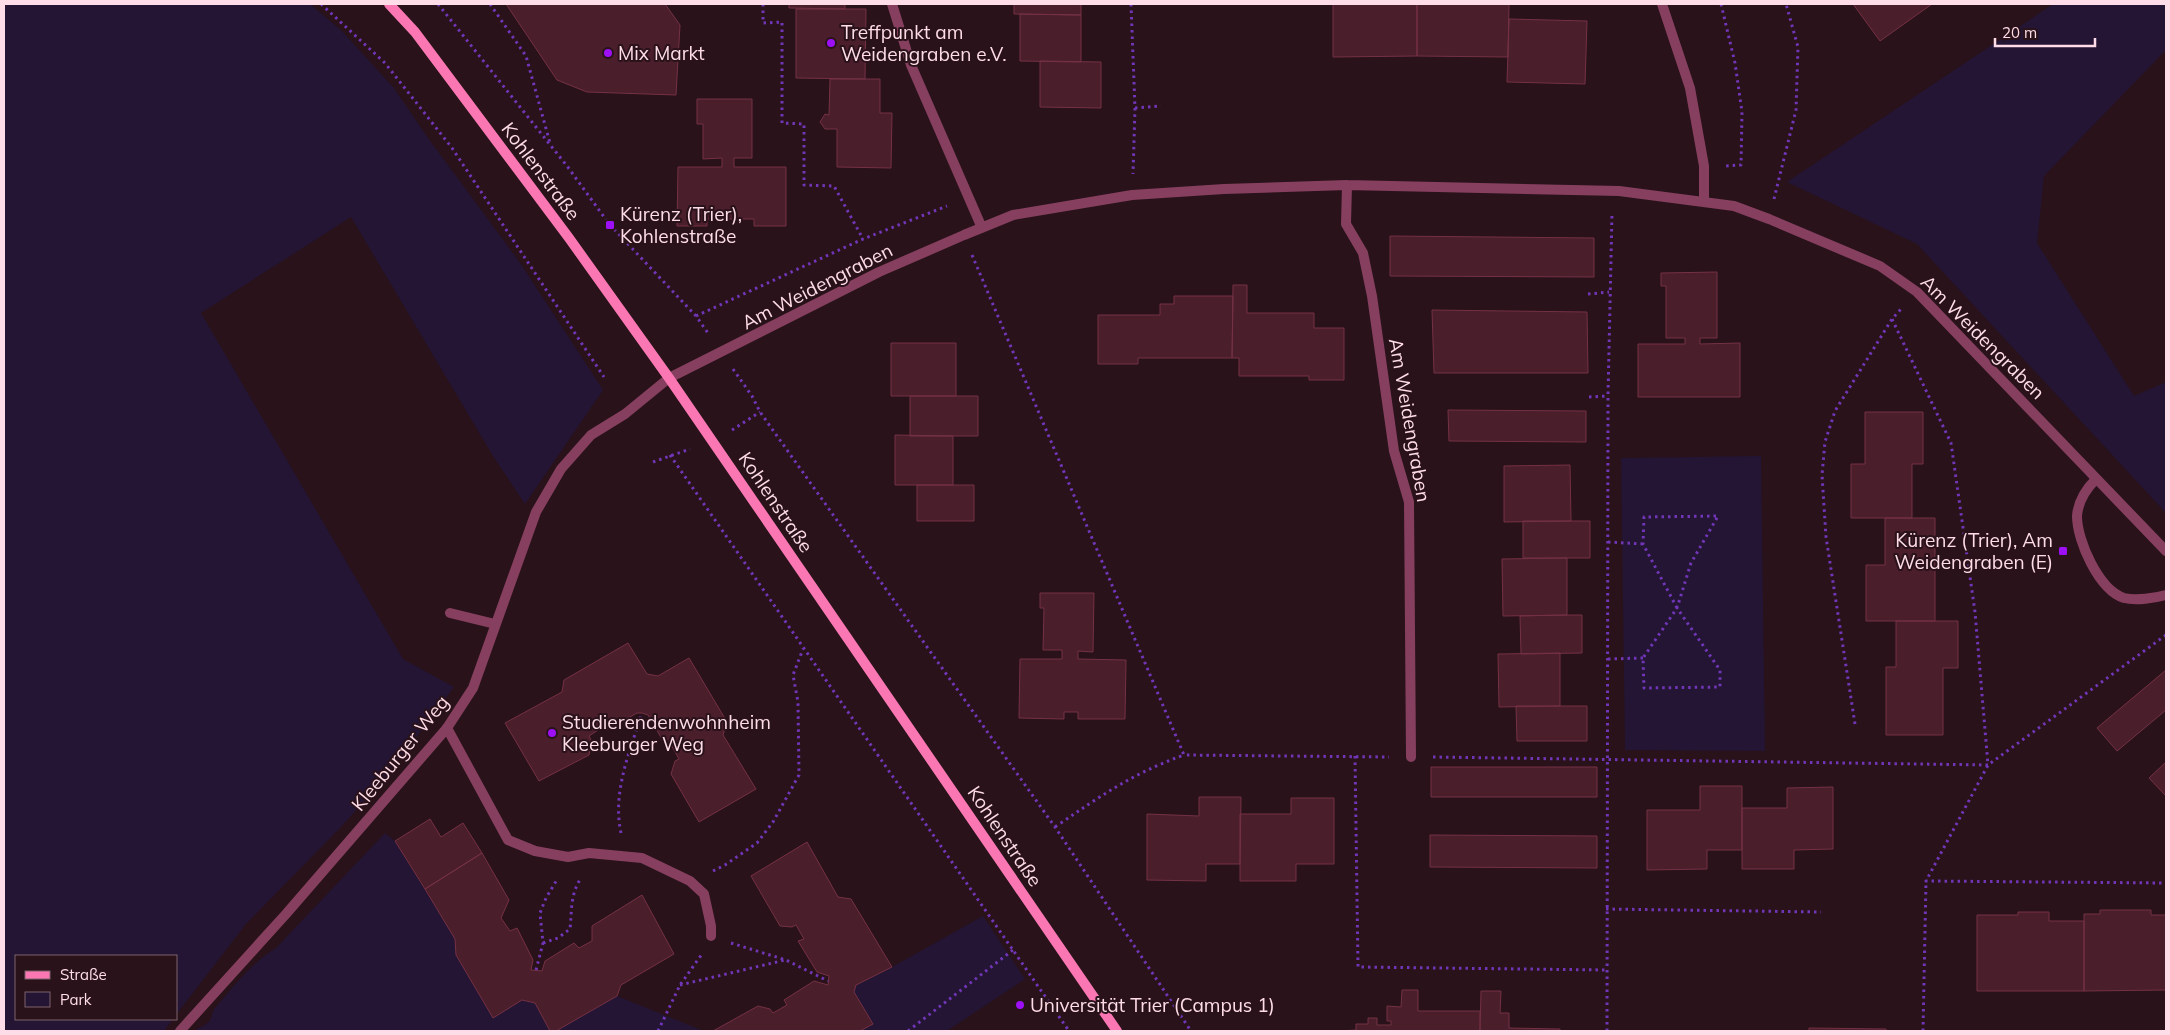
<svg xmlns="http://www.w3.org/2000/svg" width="2170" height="1035" viewBox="0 0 2170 1035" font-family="Mulish,sans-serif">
	<rect width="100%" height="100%" fill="#291219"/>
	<path fill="#231533" d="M 4,4 L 310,4 L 341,30 L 394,88 L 428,138 L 521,264 L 603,390 L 525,504 L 493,456 L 351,217 L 201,313 L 403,659 L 454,687 L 390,772 L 341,827 L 246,924 L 176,1015 L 176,956 L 16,956 L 16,1019 L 173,1019 L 164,1031 L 4,1031 Z
		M 2053,4 L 2166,4 L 2166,50 L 2044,176 L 2037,243 L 2134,396 L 2166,382 L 2166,513 L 1917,244 L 1787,182 Z
		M 1761,456 L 1765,751 L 1625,750 L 1621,458 Z
		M 385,833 L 395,841 L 455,939 L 456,955 L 493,1018 L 522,1000 L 535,1003 L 550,1031 L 194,1031 C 199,1027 205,1027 210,1020 C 212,1017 212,1013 214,1009 C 233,987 251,963 276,948 Z
		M 983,916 L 1025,979 L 947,1031 L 860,1031 L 873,1024 L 854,992 L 856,985 L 892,967 Z
		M 617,996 L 704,1031 L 556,1031 Z"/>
	<path fill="#4a1e2b" stroke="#753145" d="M 506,4 L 665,4 L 680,25 L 676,95 L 587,92 L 557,80 Z
		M 789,4 L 845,4 L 845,9 L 789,8 Z
		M 1014,4 L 1081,4 L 1081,15 L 1014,14 Z
		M 1333,4 L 1417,4 L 1417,56 L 1333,57 Z
		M 1417,4 L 1509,4 L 1508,57 L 1417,56 Z
		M 1853,4 L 1932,4 L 1880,41 Z
		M 796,9 L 866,9 L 865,79 L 796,78 Z
		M 1020,14 L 1081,15 L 1081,62 L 1020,61 Z
		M 1509,19 L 1587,21 L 1585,84 L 1507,82 Z
		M 1040,61 L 1101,62 L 1101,108 L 1040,107 Z
		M 830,79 L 880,79 L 880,113 L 892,113 L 891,168 L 837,167 L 837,129 L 825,129 L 820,122 L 825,114 L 829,115 Z
		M 697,99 L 752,99 L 752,158 L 734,158 L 734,167 L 786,167 L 786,226 L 754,226 L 754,219 L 707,219 L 707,226 L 677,226 L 678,167 L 722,167 L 722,158 L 703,159 L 703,124 L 697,124 Z
		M 1390,236 L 1594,238 L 1594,277 L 1390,276 Z
		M 1717,272 L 1717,338 L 1700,338 L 1700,344 L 1740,343 L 1740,397 L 1638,397 L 1638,344 L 1685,344 L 1685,338 L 1666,338 L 1666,286 L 1661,286 L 1661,273 Z
		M 1233,285 L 1247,285 L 1247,313 L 1314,313 L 1314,328 L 1344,328 L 1344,380 L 1309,380 L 1309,376 L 1239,376 L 1239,358 L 1232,358 Z
		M 1174,296 L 1233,296 L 1232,358 L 1138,358 L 1138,364 L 1098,364 L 1098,315 L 1160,315 L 1160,304 L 1174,304 Z
		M 1432,310 L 1587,312 L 1588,373 L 1434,373 Z
		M 891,343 L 956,343 L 956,396 L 891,396 Z
		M 910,396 L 978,396 L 978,436 L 910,436 Z
		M 1448,410 L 1586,411 L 1586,442 L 1449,441 Z
		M 1865,412 L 1923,412 L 1923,464 L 1912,464 L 1912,518 L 1851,518 L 1851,464 L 1865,464 Z
		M 895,435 L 953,436 L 953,485 L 895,485 Z
		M 1570,465 L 1571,521 L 1504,522 L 1504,466 Z
		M 917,485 L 974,485 L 974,521 L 917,521 Z
		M 1885,518 L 1935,518 L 1935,621 L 1866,621 L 1866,565 L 1885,565 Z
		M 1523,521 L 1590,521 L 1590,558 L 1523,558 Z
		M 1567,558 L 1567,615 L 1503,616 L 1502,559 Z
		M 1040,593 L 1094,593 L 1093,652 L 1078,651 L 1078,659 L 1126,660 L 1125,719 L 1078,719 L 1078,712 L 1064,712 L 1064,719 L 1019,718 L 1020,659 L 1062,659 L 1062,650 L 1043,650 L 1044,608 L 1040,608 Z
		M 1567,615 L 1582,615 L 1582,653 L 1521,654 L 1520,616 Z
		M 1896,621 L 1958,621 L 1958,668 L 1943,668 L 1943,735 L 1886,735 L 1886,667 L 1896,667 Z
		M 628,643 L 647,674 L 658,676 L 689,658 L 727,722 L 723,735 L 756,789 L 699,822 L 671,774 L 675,761 L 679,759 L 670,743 L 666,746 L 648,715 L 642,713 L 637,713 L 606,730 L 604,726 L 589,736 L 592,742 L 589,755 L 539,781 L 505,723 L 562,692 L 564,680 Z
		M 1560,653 L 1560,706 L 1499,707 L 1498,654 Z
		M 2166,670 L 2166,710 L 2117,751 L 2097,728 Z
		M 1516,706 L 1587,706 L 1587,741 L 1517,741 Z
		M 2166,762 L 2166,796 L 2149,778 Z
		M 1431,767 L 1597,767 L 1597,797 L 1431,797 Z
		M 1700,786 L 1742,786 L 1742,850 L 1707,850 L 1707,869 L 1647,870 L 1647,810 L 1700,810 Z
		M 1833,787 L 1833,849 L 1794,850 L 1794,869 L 1742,869 L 1742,808 L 1787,808 L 1787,788 Z
		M 1199,797 L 1241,797 L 1240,864 L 1206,864 L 1206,881 L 1147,880 L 1147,814 L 1199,816 Z
		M 1291,798 L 1334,798 L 1334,864 L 1296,864 L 1296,881 L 1240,881 L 1240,814 L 1291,814 Z
		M 430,819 L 441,837 L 463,823 L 482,853 L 425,889 L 395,841 Z
		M 1430,835 L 1597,836 L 1597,868 L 1430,867 Z
		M 807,842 L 838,897 L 851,899 L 892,967 L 856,985 L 854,992 L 873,1024 L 860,1031 L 713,1031 L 758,1006 L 770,1009 L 773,1013 L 787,1005 L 784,1000 L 814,981 L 828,985 L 829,976 L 817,972 L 798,941 L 804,939 L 796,925 L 792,927 L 780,926 L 751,876 Z
		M 482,853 L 509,900 L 501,918 L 510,931 L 517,928 L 533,960 L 531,970 L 542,971 L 545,961 L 574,943 L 579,948 L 592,941 L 592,926 L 642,895 L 674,954 L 621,985 L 617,996 L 556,1031 L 550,1031 L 535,1003 L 522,1000 L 493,1018 L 456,955 L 455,939 L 425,889 Z
		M 2100,910 L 2151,910 L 2151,915 L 2166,915 L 2166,990 L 2084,991 L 2084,914 L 2100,914 Z
		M 2018,912 L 2049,912 L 2049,921 L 2084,921 L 2084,991 L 1977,991 L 1977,915 L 2018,915 Z
		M 1402,990 L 1418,990 L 1418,1011 L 1480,1011 L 1480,1031 L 1339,1031 L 1356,1030 L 1356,1024 L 1368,1024 L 1368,1018 L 1377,1018 L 1377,1025 L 1391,1025 L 1391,1021 L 1387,1021 L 1387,1006 L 1401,1007 Z
		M 1481,991 L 1501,991 L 1500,1013 L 1509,1013 L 1509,1028 L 1560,1029 L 1560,1031 L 1480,1031 Z
		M 1809,1028 L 1886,1029 L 1886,1031 L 1809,1031 Z"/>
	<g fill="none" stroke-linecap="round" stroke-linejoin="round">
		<path stroke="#7136b8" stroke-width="3" stroke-dasharray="2.5 4" stroke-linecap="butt" d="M 321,4 L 385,63 L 452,148 L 604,377
			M 438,4 L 567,166 L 610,225 L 696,316 L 708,333
			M 490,4 L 526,56 L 550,143
			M 763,4 L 763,23 L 782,22 L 782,123 L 804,124 L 804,185 L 834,186 L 863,239
			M 1131,4 L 1135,108 L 1133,174
			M 1721,4 L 1735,63 L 1742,112 L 1741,165 L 1725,166
			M 1135,108 L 1161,106
			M 1774,199 L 1796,110 L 1798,47 L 1786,4
			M 972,255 L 1184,755 L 1389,757
			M 1588,294 L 1609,292
			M 696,316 L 863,239 L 947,206
			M 733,369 L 752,396 L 760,412 L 1055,827 L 1191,1031
			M 1589,397 L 1608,396
			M 732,430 L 760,412
			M 670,455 L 1069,1031
			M 653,462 L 690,449
			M 1608,542 L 1643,544
			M 1677,608 L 1643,544 L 1644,517 L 1718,516 L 1691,563 L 1677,608 L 1643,658 L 1644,688 L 1720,687 L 1720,670 L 1677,608
			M 2166,635 L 1988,765 L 1926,881 L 2166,883
			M 1608,659 L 1643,658
			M 1855,724 L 1826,537 L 1822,475 L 1825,442 L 1835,411 L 1892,319 L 1901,309
			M 1355,756 L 1358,967 L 1606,970
			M 1433,757 L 1988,765 L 1975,612 L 1951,443 L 1892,319
			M 1055,827 C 1099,797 1133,773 1184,755
			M 621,833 C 612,792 630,751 642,713
			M 713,871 L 725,865 L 757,843 L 773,822 L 799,775 L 798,702 L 793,675 L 803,649
			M 1606,909 L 1821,912
			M 543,943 L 558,938 L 570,929 C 572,910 570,895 581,878
			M 731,943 L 786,960 L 828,981
			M 536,970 L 543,943 L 540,913 L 546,898 L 558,878
			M 680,985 L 785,960
			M 658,1031 L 680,985 L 702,954
			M 908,1031 L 1013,950
			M 1607,1031 L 1608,396 L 1612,213
			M 1923,1031 L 1926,881"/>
		<path stroke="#863f5f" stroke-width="10" d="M 2096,479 C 2086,489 2078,502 2077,516 C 2077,541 2099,590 2124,598 C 2136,601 2155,598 2166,595
			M 450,613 L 495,624
			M 447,728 L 508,840 L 535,851 L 568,857 L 589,853 L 642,858 L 690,881 L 704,894 L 711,926 L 711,936"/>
		<path stroke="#863f5f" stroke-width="10" d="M 892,4 L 911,65 L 982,228
			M 1662,4 L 1690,88 L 1704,166 L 1704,201
			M 1347,185 L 1346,224 L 1363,253 L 1372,296 L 1394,451 L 1409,502 L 1411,757
			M 180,1031 L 286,914 L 447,728 L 473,688 L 536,512 L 561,469 L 591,435 L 625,414 L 669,378 L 879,272 L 964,235 L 1013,215 L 1132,195 L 1224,189 L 1347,185 L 1619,191 L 1734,206 L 1769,219 L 1880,266 L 1917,292 L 2166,551"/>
		<path stroke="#fa77b3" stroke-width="10" d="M 389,4 L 415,32 L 569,238 L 669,378 L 1117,1031"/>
	</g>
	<g fill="#9d10f6" stroke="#291219" stroke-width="2">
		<circle cx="831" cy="43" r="5"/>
		<circle cx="608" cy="53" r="5"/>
		<rect x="605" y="220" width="10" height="10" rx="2.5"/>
		<rect x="2058" y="546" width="10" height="10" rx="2.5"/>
		<circle cx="552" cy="733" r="5"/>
		<circle cx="1020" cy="1005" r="5"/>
	</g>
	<g text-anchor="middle" stroke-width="4" stroke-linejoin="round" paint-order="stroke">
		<g font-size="19" fill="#fedce8" stroke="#291219" text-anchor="start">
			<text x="841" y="39">Treffpunkt am<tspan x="841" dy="22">Weidengraben e.V.</tspan></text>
			<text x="618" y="60">Mix Markt</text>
			<text x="620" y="221">Kürenz (Trier),<tspan x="620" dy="22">Kohlenstraße</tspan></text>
			<text x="2053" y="547" text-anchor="end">Kürenz (Trier), Am<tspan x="2053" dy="22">Weidengraben (E)</tspan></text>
			<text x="562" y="729">Studierendenwohnheim<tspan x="562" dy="22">Kleeburger Weg</tspan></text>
			<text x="1030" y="1012">Universität Trier (Campus 1)</text>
		</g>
		<g font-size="19" fill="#fedce8" stroke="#291219">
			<text transform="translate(541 171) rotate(53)" y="7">Kohlenstraße</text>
			<text transform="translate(817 286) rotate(-27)" y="7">Am Weidengraben</text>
			<text transform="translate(1983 337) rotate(45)" y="7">Am Weidengraben</text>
			<text transform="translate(1410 420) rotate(80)" y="7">Am Weidengraben</text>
			<text transform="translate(776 502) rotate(56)" y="7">Kohlenstraße</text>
			<text transform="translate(400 753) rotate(-51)" y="7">Kleeburger Weg</text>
			<text transform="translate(1005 836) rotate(56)" y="7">Kohlenstraße</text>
		</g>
	</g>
	<rect width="2170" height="1035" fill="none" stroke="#fedce8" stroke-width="10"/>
	<rect x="15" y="955" width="162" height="65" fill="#291219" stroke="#7e636c"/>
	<rect x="25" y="971" width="25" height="8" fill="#fa77b3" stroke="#7e636c"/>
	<text x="60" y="980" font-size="15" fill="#fedce8">Straße</text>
	<rect x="25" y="992" width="25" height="15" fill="#231533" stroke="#7e636c"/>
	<text x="60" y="1005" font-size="15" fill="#fedce8">Park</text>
	<path d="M1995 38v8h100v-8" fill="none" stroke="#fedce8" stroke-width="2.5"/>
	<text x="2002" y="38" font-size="15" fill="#fedce8" stroke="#291219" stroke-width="4" paint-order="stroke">20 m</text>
</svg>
